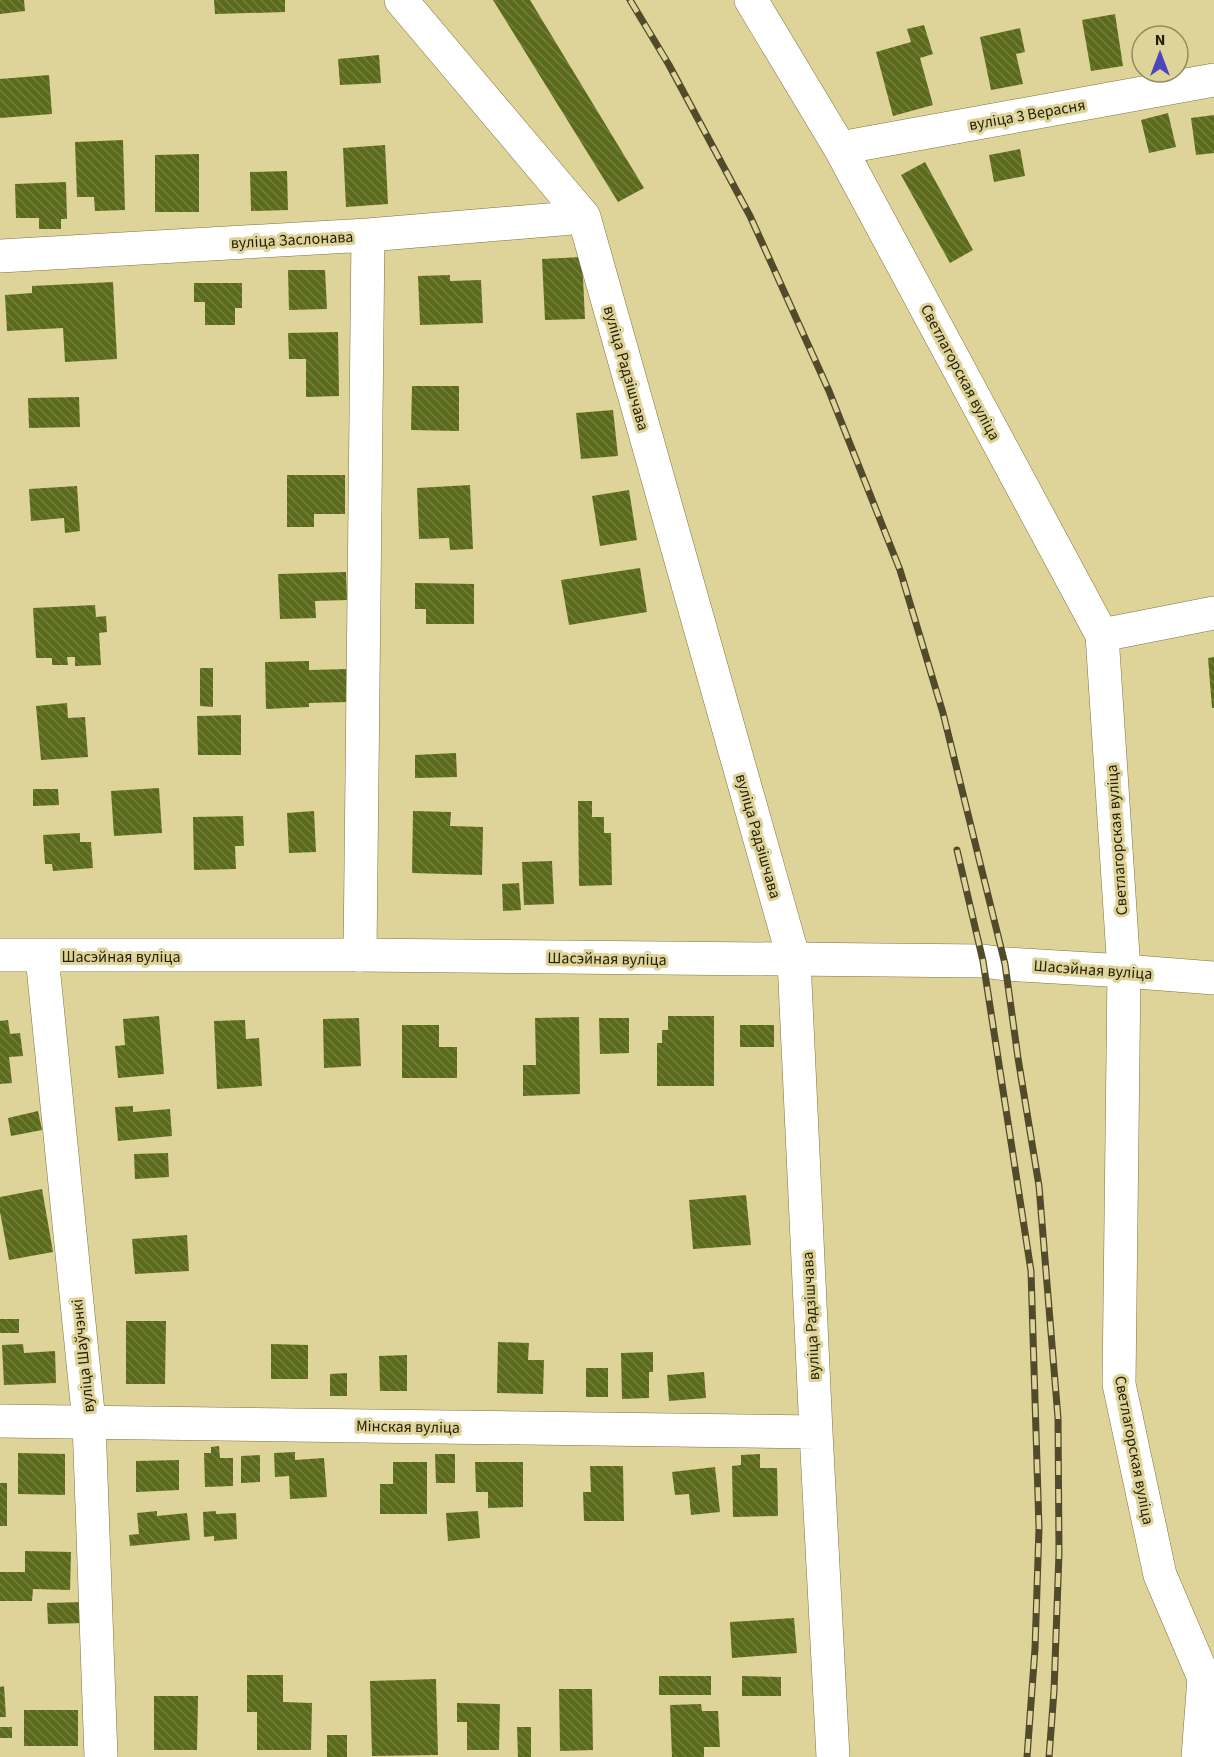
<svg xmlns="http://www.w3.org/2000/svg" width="1214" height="1757" viewBox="0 0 1214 1757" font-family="'Source Sans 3',sans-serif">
	<defs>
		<pattern id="building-back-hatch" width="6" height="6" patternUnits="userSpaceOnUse" patternTransform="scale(1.5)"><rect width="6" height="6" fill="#5c6b1b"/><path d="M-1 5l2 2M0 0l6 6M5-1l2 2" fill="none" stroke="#747f42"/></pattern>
	</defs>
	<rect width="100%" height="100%" fill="#ded399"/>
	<path fill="url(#building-back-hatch)" d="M 0,0 L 24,0 L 25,11 L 0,14 Z
		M 214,0 L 285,0 L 285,12 L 215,14 Z
		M 493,0 L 530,0 L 644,188 L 618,202 Z
		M 1115,14 L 1123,66 L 1091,71 L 1082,20 Z
		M 924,25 L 933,54 L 920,58 L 933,105 L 893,116 L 876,52 L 911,42 L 907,29 Z
		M 1020,28 L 1025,52 L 1016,54 L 1023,84 L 991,90 L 980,37 Z
		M 379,55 L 381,83 L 340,85 L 338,59 Z
		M 49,75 L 52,114 L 0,118 L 0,79 Z
		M 1168,113 L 1176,147 L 1149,153 L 1141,120 Z
		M 1214,115 L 1214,153 L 1196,155 L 1191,118 Z
		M 123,140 L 125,210 L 95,211 L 94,197 L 77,197 L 75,142 Z
		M 385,145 L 388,204 L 346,207 L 343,148 Z
		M 1020,149 L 1025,176 L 994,182 L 989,155 Z
		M 199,154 L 199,212 L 155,212 L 155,155 Z
		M 925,162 L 973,250 L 950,263 L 901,175 Z
		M 287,171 L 288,210 L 251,211 L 250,172 Z
		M 66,182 L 67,219 L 61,219 L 61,229 L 39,229 L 39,218 L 16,218 L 15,184 Z
		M 582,257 L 585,319 L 545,320 L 542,259 Z
		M 288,270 L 325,270 L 327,309 L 289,310 Z
		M 450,275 L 450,281 L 481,280 L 483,323 L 420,325 L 418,276 Z
		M 113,282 L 117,359 L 65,362 L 63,328 L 7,331 L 5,295 L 32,293 L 32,286 Z
		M 194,283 L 242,283 L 242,308 L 235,308 L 235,325 L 205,325 L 205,302 L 194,302 Z
		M 338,332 L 339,396 L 306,397 L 306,359 L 289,359 L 288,333 Z
		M 412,386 L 459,386 L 459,431 L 411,430 Z
		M 79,397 L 80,427 L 29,428 L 28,398 Z
		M 613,410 L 618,456 L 581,459 L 576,413 Z
		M 287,475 L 345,475 L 345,514 L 314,514 L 314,527 L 287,527 Z
		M 470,485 L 473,549 L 450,550 L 449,538 L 419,539 L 417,488 Z
		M 77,486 L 80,531 L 65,533 L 64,518 L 31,521 L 29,489 Z
		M 629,490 L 637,540 L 600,546 L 592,496 Z
		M 640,568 L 647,612 L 569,625 L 561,580 Z
		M 346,572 L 347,600 L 315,601 L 316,618 L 280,619 L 278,574 Z
		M 415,583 L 474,584 L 474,624 L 426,624 L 426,609 L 415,609 Z
		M 95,605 L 96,617 L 106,616 L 107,632 L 99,633 L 101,665 L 75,666 L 75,657 L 67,657 L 68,665 L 52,665 L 52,658 L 36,658 L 33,608 Z
		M 1214,657 L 1214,708 L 1212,708 L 1208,658 Z
		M 309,661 L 309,670 L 348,669 L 348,702 L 309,703 L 309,707 L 266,709 L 265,662 Z
		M 200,668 L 213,668 L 213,707 L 200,706 Z
		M 67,703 L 68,718 L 85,717 L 88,757 L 41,760 L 36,706 Z
		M 241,715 L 241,755 L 198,755 L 197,716 Z
		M 456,753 L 457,777 L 415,778 L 415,755 Z
		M 159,788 L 162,833 L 114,836 L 111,791 Z
		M 33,789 L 58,789 L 59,805 L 33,806 Z
		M 578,801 L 592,801 L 592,817 L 604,817 L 604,833 L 611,833 L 612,885 L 579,886 Z
		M 314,811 L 316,852 L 289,853 L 287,813 Z
		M 413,811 L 451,812 L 450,826 L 483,827 L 482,875 L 412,873 Z
		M 243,816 L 244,846 L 235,846 L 236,869 L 194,870 L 193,817 Z
		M 80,833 L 80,842 L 91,842 L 93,868 L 53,871 L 52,864 L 45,864 L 43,835 Z
		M 552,861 L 554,904 L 524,905 L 522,862 Z
		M 519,883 L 521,910 L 503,911 L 502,884 Z
		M 159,1016 L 164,1074 L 118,1078 L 115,1046 L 125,1045 L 123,1019 Z
		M 668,1016 L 714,1016 L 714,1086 L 657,1086 L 657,1043 L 662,1043 L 662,1030 L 668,1030 Z
		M 579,1017 L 580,1094 L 523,1096 L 523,1065 L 536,1065 L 535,1018 Z
		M 359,1018 L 361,1066 L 324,1068 L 323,1019 Z
		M 599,1018 L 629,1018 L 629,1053 L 600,1054 Z
		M 8,1020 L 10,1034 L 20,1033 L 23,1056 L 9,1057 L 12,1083 L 0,1084 L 0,1021 Z
		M 245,1020 L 246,1039 L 259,1038 L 262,1086 L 217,1089 L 214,1021 Z
		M 402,1025 L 439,1025 L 439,1047 L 457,1047 L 457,1078 L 402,1078 Z
		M 740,1025 L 774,1025 L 774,1047 L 740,1047 Z
		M 133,1106 L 133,1112 L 170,1109 L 172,1136 L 118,1141 L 115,1107 Z
		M 38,1111 L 42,1130 L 11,1136 L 8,1118 Z
		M 168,1153 L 169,1177 L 135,1179 L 134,1154 Z
		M 42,1189 L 53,1252 L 9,1260 L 0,1212 L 0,1197 Z
		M 746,1195 L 751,1245 L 693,1249 L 689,1200 Z
		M 187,1235 L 189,1271 L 135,1274 L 132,1239 Z
		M 0,1319 L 19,1319 L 19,1333 L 0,1333 Z
		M 126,1321 L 166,1321 L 165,1384 L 126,1384 Z
		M 498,1342 L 529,1343 L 528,1360 L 544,1360 L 543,1394 L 497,1393 Z
		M 23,1344 L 24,1353 L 55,1351 L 56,1383 L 4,1385 L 2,1345 Z
		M 271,1344 L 308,1345 L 308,1379 L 271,1379 Z
		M 653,1352 L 653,1372 L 649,1372 L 649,1398 L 622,1399 L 621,1353 Z
		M 407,1355 L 407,1391 L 380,1391 L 379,1356 Z
		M 586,1368 L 608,1368 L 608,1397 L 586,1397 Z
		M 704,1372 L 706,1398 L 669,1401 L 667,1375 Z
		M 347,1373 L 347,1396 L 330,1396 L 330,1374 Z
		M 219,1446 L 220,1458 L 233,1458 L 233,1486 L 205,1487 L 204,1453 L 211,1453 L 211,1447 Z
		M 295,1452 L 295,1460 L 324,1458 L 327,1497 L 290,1499 L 289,1476 L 275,1477 L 274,1453 Z
		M 18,1453 L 65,1454 L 65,1495 L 18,1494 Z
		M 435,1454 L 455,1454 L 455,1483 L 436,1483 Z
		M 760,1454 L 760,1468 L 777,1468 L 778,1516 L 733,1517 L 732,1466 L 741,1465 L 741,1455 Z
		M 260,1455 L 260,1482 L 241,1483 L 241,1456 Z
		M 179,1460 L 179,1490 L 136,1492 L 136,1461 Z
		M 393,1462 L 427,1462 L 427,1514 L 380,1514 L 380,1484 L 393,1484 Z
		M 475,1462 L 523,1462 L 523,1507 L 488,1508 L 488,1492 L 476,1492 Z
		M 590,1466 L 623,1466 L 624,1521 L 584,1521 L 583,1492 L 591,1492 Z
		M 715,1467 L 720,1512 L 691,1515 L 689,1494 L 675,1495 L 672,1472 Z
		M 0,1483 L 7,1483 L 7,1526 L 0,1526 Z
		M 157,1511 L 157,1516 L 187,1513 L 190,1540 L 130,1546 L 129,1535 L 139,1534 L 137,1513 Z
		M 216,1511 L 216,1514 L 236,1513 L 237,1539 L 214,1541 L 214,1536 L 204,1537 L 203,1512 Z
		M 478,1511 L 480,1538 L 448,1541 L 446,1513 Z
		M 25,1551 L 71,1552 L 70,1590 L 33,1589 L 32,1601 L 0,1601 L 0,1572 L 25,1572 Z
		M 85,1602 L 85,1623 L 48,1624 L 47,1603 Z
		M 794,1618 L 797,1653 L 732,1658 L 730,1622 Z
		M 247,1675 L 283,1675 L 283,1702 L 312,1703 L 311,1750 L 257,1750 L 257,1712 L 247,1712 Z
		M 659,1676 L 711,1676 L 711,1695 L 659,1695 Z
		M 742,1676 L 781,1677 L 781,1696 L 742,1696 Z
		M 436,1679 L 438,1755 L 372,1756 L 370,1681 Z
		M 4,1686 L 6,1717 L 0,1717 L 0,1687 Z
		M 559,1689 L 592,1689 L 593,1750 L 560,1751 Z
		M 154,1696 L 198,1696 L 197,1750 L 154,1750 Z
		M 457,1703 L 500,1704 L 499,1750 L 467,1750 L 467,1722 L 457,1722 Z
		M 701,1704 L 702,1711 L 718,1711 L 720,1747 L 704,1747 L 704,1757 L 672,1757 L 670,1705 Z
		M 24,1710 L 78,1710 L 78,1746 L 24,1746 Z
		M 0,1727 L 12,1727 L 12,1738 L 0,1738 Z
		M 517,1727 L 531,1727 L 531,1757 L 518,1757 Z
		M 327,1735 L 347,1735 L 347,1757 L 327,1757 Z"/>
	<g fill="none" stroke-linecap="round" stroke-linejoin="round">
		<defs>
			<path id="street" d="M 401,0 L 584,217 L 794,960 L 816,1432 L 833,1757
				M 751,0 L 840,148 L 1102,635 L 1124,971 L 1119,1384 L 1160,1575 L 1204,1678 L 1198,1757
				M 840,148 L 1214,80
				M 0,256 L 368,235 L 584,217
				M 1102,635 L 1214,613
				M 360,955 L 368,235
				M 42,956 L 89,1422 L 101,1757
				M 0,1421 L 816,1432"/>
			<path id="secondary" d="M 0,955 L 360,955 L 983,961 L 1005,964 L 1124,971 L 1214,978"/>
		</defs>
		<use href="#street" stroke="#7e743c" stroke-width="34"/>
		<use href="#secondary" stroke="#7e743c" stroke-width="34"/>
		<use href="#street" stroke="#fff" stroke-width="33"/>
		<use href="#secondary" stroke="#fff" stroke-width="33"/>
		<defs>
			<path id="rail" d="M 630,0 L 669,65 L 750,216 L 829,391 L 900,570 L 943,713 L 1005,964 L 1018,1058 L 1039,1186 L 1058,1418 L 1059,1553 L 1054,1691 L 1049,1757
				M 957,850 L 983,961 L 1031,1271 L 1039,1528 L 1035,1649 L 1027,1757"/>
		</defs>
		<use href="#rail" stroke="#514b2c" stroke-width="7"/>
		<use href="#rail" stroke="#ded399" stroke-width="4.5" stroke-dasharray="14" stroke-linecap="butt"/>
	</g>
	<g text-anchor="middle" stroke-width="6" stroke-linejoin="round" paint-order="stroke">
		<g font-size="16" fill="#231f08" stroke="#ded399">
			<text transform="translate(1027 114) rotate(-10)" y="6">вуліца 3 Верасня</text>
			<text transform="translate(292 239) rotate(-3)" y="6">вуліца Заслонава</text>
			<text transform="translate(627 368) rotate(74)" y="6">вуліца Радзішчава</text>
			<text transform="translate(961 372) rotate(62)" y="6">Светлагорская вуліца</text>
			<text transform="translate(759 836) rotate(74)" y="6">вуліца Радзішчава</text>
			<text transform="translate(1116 840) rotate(-94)" y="6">Светлагорская вуліца</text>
			<text x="121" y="962">Шасэйная вуліца</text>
			<text transform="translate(607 958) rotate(1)" y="6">Шасэйная вуліца</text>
			<text transform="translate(1093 969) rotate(4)" y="6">Шасэйная вуліца</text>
			<text transform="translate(810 1316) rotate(-93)" y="6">вуліца Радзішчава</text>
			<text transform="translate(82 1356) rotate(-96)" y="6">вуліца Шаўчэнкі</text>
			<text transform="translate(408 1426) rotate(1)" y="6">Мінская вуліца</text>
			<text transform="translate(1135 1450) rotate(79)" y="6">Светлагорская вуліца</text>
		</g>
	</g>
	<g transform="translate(1160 54)"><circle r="28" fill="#ded399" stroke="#938b5f" stroke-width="1.5"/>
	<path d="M0-4.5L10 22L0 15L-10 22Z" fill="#4c45bc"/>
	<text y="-9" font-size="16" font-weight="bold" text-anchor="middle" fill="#231f08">N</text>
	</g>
</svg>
